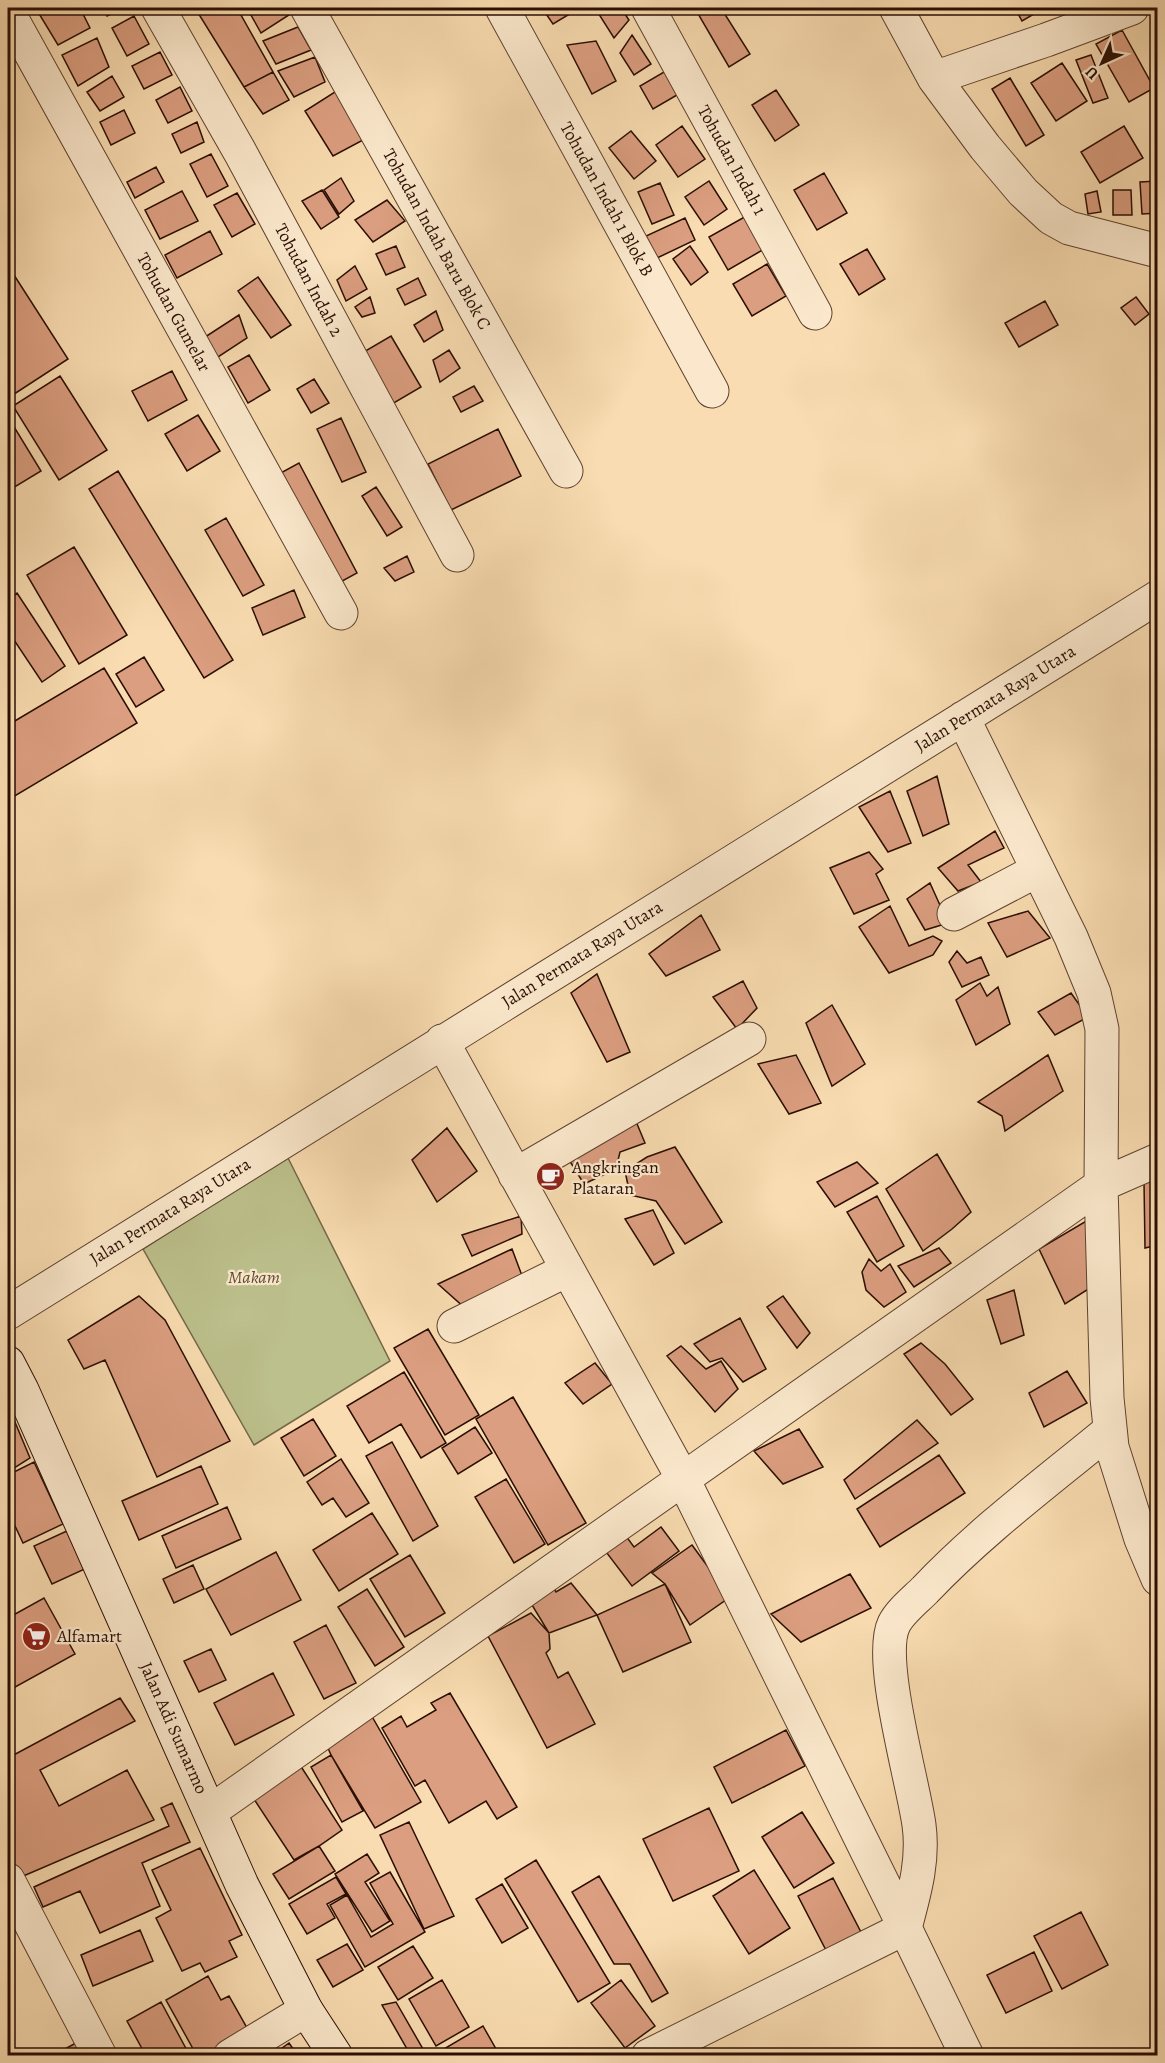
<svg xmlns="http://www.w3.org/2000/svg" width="1165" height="2063" viewBox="0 0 1165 2063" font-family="Alegreya,serif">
	<rect width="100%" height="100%" fill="#f9dcb1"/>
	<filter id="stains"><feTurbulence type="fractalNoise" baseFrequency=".00333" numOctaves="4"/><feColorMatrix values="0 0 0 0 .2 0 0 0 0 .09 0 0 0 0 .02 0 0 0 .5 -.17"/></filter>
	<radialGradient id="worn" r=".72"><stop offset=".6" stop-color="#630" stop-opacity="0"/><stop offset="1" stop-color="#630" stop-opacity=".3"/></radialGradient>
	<path fill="#bcc08c" stroke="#736748" stroke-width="1.5" d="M 287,1156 L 390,1361 L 254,1445 L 143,1249 Z"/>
	<path fill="#db9e80" stroke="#2a0e03" stroke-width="1.5" d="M 46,8 L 80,8 L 90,28 L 58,45 L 38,12 Z
		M 103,8 L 125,8 L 107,16 Z
		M 195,8 L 237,8 L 273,72 L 244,87 Z
		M 247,8 L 289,8 L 292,13 L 261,33 Z
		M 542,8 L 570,8 L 573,12 L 553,24 Z
		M 595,8 L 621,8 L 629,20 L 614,38 Z
		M 703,8 L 721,8 L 750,54 L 729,67 L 697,12 Z
		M 1015,8 L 1040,8 L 1041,10 L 1022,21 Z
		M 134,16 L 149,44 L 127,56 L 112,28 Z
		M 298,27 L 311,50 L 276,64 L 263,41 Z
		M 1122,30 L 1154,88 L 1129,102 L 1096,44 Z
		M 632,35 L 651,64 L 634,75 L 620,53 Z
		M 97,38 L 109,67 L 78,86 L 62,55 Z
		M 596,41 L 616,81 L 592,94 L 567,45 Z
		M 160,52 L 172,75 L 144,89 L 132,66 Z
		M 1091,55 L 1108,98 L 1093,103 L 1076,60 Z
		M 315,57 L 325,82 L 294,97 L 278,71 Z
		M 1062,63 L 1087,101 L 1056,121 L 1031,83 Z
		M 676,65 L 677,95 L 653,109 L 640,86 Z
		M 273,72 L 289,100 L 263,114 L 244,87 Z
		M 112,76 L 124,97 L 100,111 L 87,92 Z
		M 1010,78 L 1044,135 L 1026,146 L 992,89 Z
		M 180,87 L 192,111 L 168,123 L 156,100 Z
		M 338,90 L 365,139 L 333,156 L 305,111 Z
		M 776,90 L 799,125 L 775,141 L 752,105 Z
		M 124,110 L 135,133 L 111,145 L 100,122 Z
		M 197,122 L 204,142 L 181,153 L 172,134 Z
		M 682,126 L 705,159 L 678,177 L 656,145 Z
		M 1124,126 L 1143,158 L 1100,183 L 1081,152 Z
		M 631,131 L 656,161 L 634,179 L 609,148 Z
		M 211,154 L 228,186 L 207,197 L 190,164 Z
		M 156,167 L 164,182 L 135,198 L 127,182 Z
		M 824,173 L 847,213 L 817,230 L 794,190 Z
		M 341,178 L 354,201 L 339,214 L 324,190 Z
		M 709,181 L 727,209 L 704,225 L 685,197 Z
		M 1158,181 L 1158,213 L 1142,214 L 1140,182 Z
		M 660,183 L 674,215 L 652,224 L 638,192 Z
		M 322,190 L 339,217 L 321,229 L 302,201 Z
		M 1113,190 L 1131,190 L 1132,215 L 1113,215 Z
		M 182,191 L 198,221 L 160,239 L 145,210 Z
		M 1097,191 L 1101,212 L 1088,214 L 1085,194 Z
		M 237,193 L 255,224 L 232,237 L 214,205 Z
		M 387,200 L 405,221 L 373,242 L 355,220 Z
		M 748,215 L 766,248 L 728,270 L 709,237 Z
		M 685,218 L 695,240 L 657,258 L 646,236 Z
		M 210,231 L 222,254 L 177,278 L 165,255 Z
		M 396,246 L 405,267 L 386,275 L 376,254 Z
		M 690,246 L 708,272 L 691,285 L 673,259 Z
		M 867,249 L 885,279 L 859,295 L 840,264 Z
		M 767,264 L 786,296 L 752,316 L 733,284 Z
		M 355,266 L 367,289 L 346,301 L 337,280 Z
		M 14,275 L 68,359 L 8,398 L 8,280 Z
		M 258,277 L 291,325 L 271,338 L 238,291 Z
		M 418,278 L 426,295 L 405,305 L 397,289 Z
		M 370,297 L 375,313 L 362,317 L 355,307 Z
		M 1136,297 L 1149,314 L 1135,325 L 1121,308 Z
		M 1045,301 L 1058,325 L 1019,347 L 1005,323 Z
		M 436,311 L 443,330 L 424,342 L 414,325 Z
		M 239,315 L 247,338 L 215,359 L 202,339 Z
		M 391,336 L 421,387 L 392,404 L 362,353 Z
		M 449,350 L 460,368 L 440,382 L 433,360 Z
		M 249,355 L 270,390 L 248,403 L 228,367 Z
		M 172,371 L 187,400 L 148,421 L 132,391 Z
		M 60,376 L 107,450 L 59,480 L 13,406 Z
		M 314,379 L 329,403 L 311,413 L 297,389 Z
		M 474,386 L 483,401 L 461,412 L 453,397 Z
		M 198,415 L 220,451 L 187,471 L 165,434 Z
		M 8,417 L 41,471 L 8,491 Z
		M 341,418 L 366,472 L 342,482 L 317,429 Z
		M 498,429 L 521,476 L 451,510 L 428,464 Z
		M 299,463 L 357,573 L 335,585 L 277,475 Z
		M 118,471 L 233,660 L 204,678 L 89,489 Z
		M 376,487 L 402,527 L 387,536 L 362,496 Z
		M 226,518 L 264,585 L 243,596 L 205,530 Z
		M 74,547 L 127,635 L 79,664 L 27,575 Z
		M 407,556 L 414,572 L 395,581 L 384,568 Z
		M 294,590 L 305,617 L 263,635 L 252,608 Z
		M 17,593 L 65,666 L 42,682 L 8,631 L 8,600 Z
		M 144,657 L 164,690 L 136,707 L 116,674 Z
		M 104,668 L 137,723 L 8,800 L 8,725 Z
		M 937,776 L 949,824 L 923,836 L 907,791 Z
		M 890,791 L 911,843 L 888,852 L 859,807 Z
		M 995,831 L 1004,848 L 968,865 L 981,882 L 958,891 L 938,868 Z
		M 869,852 L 883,869 L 876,874 L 889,900 L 854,914 L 830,868 Z
		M 930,883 L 948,923 L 925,930 L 907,899 Z
		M 890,906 L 909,946 L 933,936 L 942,941 L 933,955 L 889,973 L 859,927 Z
		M 1028,911 L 1050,938 L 1007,957 L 988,923 Z
		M 701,915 L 720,950 L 666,976 L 649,954 Z
		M 957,951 L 967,963 L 981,957 L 989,975 L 962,987 L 949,962 Z
		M 597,974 L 630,1052 L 607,1062 L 571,993 Z
		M 743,981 L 757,1008 L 737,1029 L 713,997 Z
		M 980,983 L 987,996 L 998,987 L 1010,1024 L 976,1045 L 956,1000 Z
		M 1071,993 L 1088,1017 L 1055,1035 L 1038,1012 Z
		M 832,1005 L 865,1064 L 832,1086 L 806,1023 Z
		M 796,1055 L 821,1103 L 789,1114 L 758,1064 Z
		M 1048,1055 L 1063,1091 L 1005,1131 L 1002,1116 L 978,1102 Z
		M 635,1119 L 645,1143 L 620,1152 L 616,1169 L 584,1184 L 566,1155 Z
		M 447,1128 L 477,1171 L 437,1202 L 412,1160 Z
		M 675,1147 L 722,1222 L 685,1244 L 656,1201 L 630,1195 L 625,1171 L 647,1157 Z
		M 937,1154 L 971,1212 L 952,1229 L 923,1251 L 886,1189 Z
		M 857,1162 L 878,1183 L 835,1207 L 817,1182 Z
		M 1158,1181 L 1158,1245 L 1145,1248 L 1144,1182 Z
		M 877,1196 L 904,1246 L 877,1262 L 847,1212 Z
		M 653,1210 L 674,1253 L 654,1265 L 625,1219 Z
		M 521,1216 L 522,1234 L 472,1256 L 462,1235 Z
		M 1088,1220 L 1093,1286 L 1065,1304 L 1039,1249 Z
		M 939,1248 L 951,1263 L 914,1287 L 898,1266 Z
		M 512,1249 L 524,1281 L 465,1308 L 438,1284 Z
		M 869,1259 L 881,1271 L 890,1264 L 906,1292 L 884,1307 L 866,1290 L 862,1272 Z
		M 1014,1290 L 1024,1335 L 1001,1344 L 987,1300 Z
		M 139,1296 L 165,1320 L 230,1441 L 157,1477 L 105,1360 L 84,1369 L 68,1340 Z
		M 783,1296 L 810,1333 L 797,1348 L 767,1307 Z
		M 740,1318 L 766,1369 L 743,1382 L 722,1358 L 710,1362 L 694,1344 Z
		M 428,1329 L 479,1415 L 445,1435 L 394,1348 Z
		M 921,1343 L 945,1364 L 973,1399 L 951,1415 L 904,1354 Z
		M 681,1346 L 706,1369 L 721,1361 L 738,1389 L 715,1412 L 667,1356 Z
		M 595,1363 L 612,1384 L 583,1404 L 565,1383 Z
		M 1067,1371 L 1087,1403 L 1044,1427 L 1029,1393 Z
		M 404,1372 L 446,1443 L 421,1458 L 401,1424 L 369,1443 L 347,1406 Z
		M 513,1397 L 586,1523 L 548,1545 L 476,1419 Z
		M 12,1415 L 30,1458 L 8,1472 L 8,1418 Z
		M 313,1419 L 336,1456 L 304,1476 L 281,1438 Z
		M 917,1420 L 938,1443 L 855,1499 L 844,1480 Z
		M 475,1427 L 492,1453 L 458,1474 L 442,1448 Z
		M 799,1429 L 823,1467 L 783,1484 L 754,1451 Z
		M 392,1442 L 438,1526 L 413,1541 L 366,1456 Z
		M 939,1455 L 965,1493 L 880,1547 L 857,1509 Z
		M 341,1459 L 369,1503 L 346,1517 L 333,1498 L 322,1505 L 307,1482 Z
		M 34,1462 L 63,1524 L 23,1543 L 8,1511 L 8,1475 Z
		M 201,1466 L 218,1504 L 139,1540 L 122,1501 Z
		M 506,1479 L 545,1544 L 514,1563 L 475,1497 Z
		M 227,1507 L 241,1539 L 176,1568 L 162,1536 Z
		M 372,1513 L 398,1554 L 339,1591 L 313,1550 Z
		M 661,1527 L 679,1551 L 632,1586 L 600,1544 L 620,1528 L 634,1547 Z
		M 69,1530 L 87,1568 L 52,1584 L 34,1546 Z
		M 692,1545 L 730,1597 L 690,1625 L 665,1584 L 652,1573 Z
		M 276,1552 L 301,1600 L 231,1635 L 206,1589 Z
		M 410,1555 L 445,1613 L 405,1637 L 370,1579 Z
		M 193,1565 L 204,1589 L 174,1603 L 163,1579 Z
		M 850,1574 L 871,1608 L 801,1642 L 771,1614 Z
		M 549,1580 L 556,1592 L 571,1583 L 597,1615 L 549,1633 L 532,1605 L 538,1601 L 532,1591 Z
		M 665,1584 L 691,1642 L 623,1672 L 597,1615 Z
		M 367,1589 L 404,1647 L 375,1666 L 338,1607 Z
		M 44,1598 L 75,1654 L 8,1691 L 8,1618 Z
		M 531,1613 L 549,1633 L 550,1649 L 546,1653 L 558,1678 L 568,1672 L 595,1724 L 547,1748 L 488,1636 Z
		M 326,1625 L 356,1683 L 324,1699 L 294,1642 Z
		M 211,1649 L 226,1680 L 199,1692 L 184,1661 Z
		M 273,1673 L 294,1715 L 235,1745 L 214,1703 Z
		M 450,1693 L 517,1807 L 497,1819 L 486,1801 L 449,1823 L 425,1780 L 415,1786 L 382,1728 L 401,1716 L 407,1727 L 436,1710 L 431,1703 Z
		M 120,1698 L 135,1721 L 40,1770 L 59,1806 L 127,1770 L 154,1820 L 21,1877 L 8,1854 L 8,1758 Z
		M 370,1713 L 421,1802 L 375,1828 L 331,1755 L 324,1739 Z
		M 786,1730 L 805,1766 L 732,1803 L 714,1767 Z
		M 331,1755 L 363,1811 L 342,1822 L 311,1767 Z
		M 300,1765 L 342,1830 L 319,1846 L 294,1860 L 252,1796 Z
		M 172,1803 L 190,1842 L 142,1863 L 160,1906 L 100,1933 L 80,1891 L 43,1907 L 34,1887 L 169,1826 L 161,1808 Z
		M 709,1808 L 739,1871 L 673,1901 L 643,1839 Z
		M 802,1812 L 834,1863 L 794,1888 L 762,1837 Z
		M 409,1822 L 454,1916 L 424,1929 L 380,1835 Z
		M 319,1846 L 335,1871 L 289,1899 L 273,1874 Z
		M 200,1848 L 242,1935 L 229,1941 L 237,1957 L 205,1972 L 200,1963 L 182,1971 L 156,1918 L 171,1910 L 152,1870 Z
		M 367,1854 L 379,1873 L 365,1882 L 390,1921 L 372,1932 L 335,1874 Z
		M 536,1860 L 610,1983 L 578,2002 L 505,1879 Z
		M 754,1870 L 790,1928 L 749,1954 L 713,1896 Z
		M 390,1872 L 425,1932 L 365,1967 L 330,1905 L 347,1895 L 371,1937 L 393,1924 L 370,1883 Z
		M 599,1876 L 668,1993 L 652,2002 L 630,1964 L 614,1964 L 572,1892 Z
		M 336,1877 L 346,1894 L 327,1904 L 335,1918 L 307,1934 L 289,1904 Z
		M 833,1878 L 864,1938 L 829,1956 L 798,1896 Z
		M 502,1884 L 528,1928 L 502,1943 L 476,1899 Z
		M 1081,1912 L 1108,1965 L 1062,1989 L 1034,1936 Z
		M 140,1930 L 153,1961 L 93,1986 L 81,1955 Z
		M 347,1944 L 363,1970 L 333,1987 L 317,1960 Z
		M 413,1946 L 433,1978 L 398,2000 L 378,1967 Z
		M 1034,1952 L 1052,1991 L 1006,2013 L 987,1975 Z
		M 208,1976 L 221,2000 L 229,1996 L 251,2035 L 214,2056 L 197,2056 L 166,2000 Z
		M 442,1980 L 469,2027 L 436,2046 L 409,1999 Z
		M 621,1980 L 655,2026 L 625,2048 L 591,2003 Z
		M 161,2002 L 190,2056 L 146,2056 L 127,2021 Z
		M 396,2002 L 427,2056 L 411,2056 L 382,2005 Z
		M 483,2026 L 500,2056 L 432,2056 Z
		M 85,2038 L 95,2056 L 52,2056 Z
		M 289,2043 L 298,2056 L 271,2056 Z"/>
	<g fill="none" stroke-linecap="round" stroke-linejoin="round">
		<defs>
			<path id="street" d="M 158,8 L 240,152 L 457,555
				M 307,8 L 566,471
				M 502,8 L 712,391
				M 648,8 L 815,313
				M 896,8 L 934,78 L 985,147 L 1023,192 L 1051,218 L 1069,228 L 1158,251
				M 8,12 L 341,613
				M 934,78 L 1046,40 L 1132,8
				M 963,718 L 1071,937 L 1094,993 L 1102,1029 L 1101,1185 L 1107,1398 L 1112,1447 L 1141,1539 L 1158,1579
				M 954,914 L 1038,870
				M 442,1041 L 683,1479 L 905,1928 L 648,2056
				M 515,1175 L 749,1039
				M 8,1313 L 1158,597
				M 454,1326 L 567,1270
				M 211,1811 L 1101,1185 L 1158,1160
				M 8,1880 L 100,2056
				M 230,2056 L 306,2010
				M 967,2056 L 905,1928 C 914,1894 924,1861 919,1825 C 913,1781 877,1659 894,1624 C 900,1612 915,1600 925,1590 C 981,1531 1047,1482 1110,1430"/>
			<path id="secondary" d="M 8,1363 L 22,1390 L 242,1885 L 306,2010 L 336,2056"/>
		</defs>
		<use href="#street" stroke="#5e422e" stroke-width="35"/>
		<use href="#secondary" stroke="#2a0e03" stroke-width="35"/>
		<use href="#street" stroke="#fbe8cc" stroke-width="33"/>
		<use href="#secondary" stroke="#fbe8cc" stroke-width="33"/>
	</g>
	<defs>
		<symbol id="cafe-disc" viewBox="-11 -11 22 22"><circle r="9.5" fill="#8f2418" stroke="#fbe8cc"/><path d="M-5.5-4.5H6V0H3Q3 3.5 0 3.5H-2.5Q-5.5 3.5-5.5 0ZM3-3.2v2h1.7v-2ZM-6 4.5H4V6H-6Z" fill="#fff"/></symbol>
		<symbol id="supermarket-disc" viewBox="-11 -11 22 22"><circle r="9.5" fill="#8f2418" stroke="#fbe8cc"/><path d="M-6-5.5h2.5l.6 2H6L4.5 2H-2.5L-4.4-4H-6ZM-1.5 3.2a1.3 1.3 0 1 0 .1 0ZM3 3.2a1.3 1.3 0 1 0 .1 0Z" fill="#fff"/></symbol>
	</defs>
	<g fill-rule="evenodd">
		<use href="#cafe-disc" x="534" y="1160" width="33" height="33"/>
		<use href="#supermarket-disc" x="20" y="1620" width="33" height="33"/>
	</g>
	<g text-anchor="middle" stroke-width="4.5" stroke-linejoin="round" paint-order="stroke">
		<g font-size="18" fill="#2a0e03" stroke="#fbe8cc">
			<text transform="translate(732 160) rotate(61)" y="6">Tohudan Indah 1</text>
			<text transform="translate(607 199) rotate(61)" y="6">Tohudan Indah 1 Blok B</text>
			<text transform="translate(437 239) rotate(61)" y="6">Tohudan Indah Baru Blok C</text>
			<text transform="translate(309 280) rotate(62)" y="6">Tohudan Indah 2</text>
			<text transform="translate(174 312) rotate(61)" y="6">Tohudan Gumelar</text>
			<text transform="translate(995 698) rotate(-32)" y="6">Jalan Permata Raya Utara</text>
			<text transform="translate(582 954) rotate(-32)" y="6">Jalan Permata Raya Utara</text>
			<text transform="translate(170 1211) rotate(-32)" y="6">Jalan Permata Raya Utara</text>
			<text transform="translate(174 1728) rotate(66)" y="6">Jalan Adi Sumarmo</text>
		</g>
		<g font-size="18" fill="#2a0e03" stroke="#fbe8cc" text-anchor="start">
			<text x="572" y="1173">Angkringan<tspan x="572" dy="21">Plataran</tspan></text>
			<text x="57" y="1642">Alfamart</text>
		</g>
		<g font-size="18" font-style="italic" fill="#5d4c33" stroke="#fbe8cc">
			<text x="254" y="1283">Makam</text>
		</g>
	</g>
	<rect width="1165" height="2063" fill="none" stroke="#f9dcb1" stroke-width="30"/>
	<rect x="9" y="9" width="1147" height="2045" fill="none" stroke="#2a0e03" stroke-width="3"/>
	<rect x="15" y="15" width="1135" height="2033" fill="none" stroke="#2a0e03" stroke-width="1.5"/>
	<g transform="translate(1102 63) rotate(225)" stroke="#fbe8cc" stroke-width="4.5" paint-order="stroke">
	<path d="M0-4.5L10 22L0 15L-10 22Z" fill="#2a0e03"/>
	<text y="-9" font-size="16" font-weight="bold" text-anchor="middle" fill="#2a0e03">U</text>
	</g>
	<rect width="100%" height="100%" filter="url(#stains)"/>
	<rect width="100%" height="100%" fill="url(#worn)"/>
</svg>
